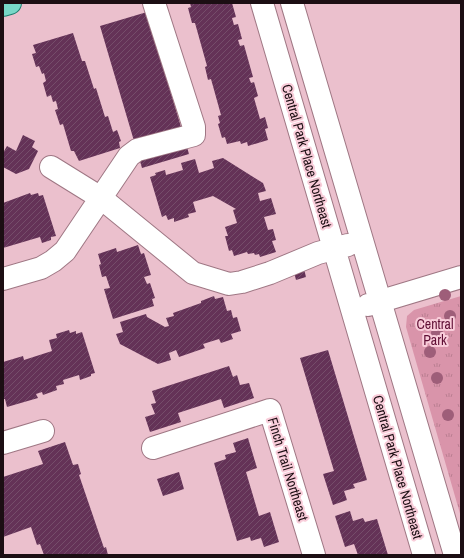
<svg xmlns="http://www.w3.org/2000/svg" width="464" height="558" viewBox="0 0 464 558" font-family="'Archivo Narrow',sans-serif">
	<defs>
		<pattern id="park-tufts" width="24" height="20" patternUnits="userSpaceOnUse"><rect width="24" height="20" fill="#d994aa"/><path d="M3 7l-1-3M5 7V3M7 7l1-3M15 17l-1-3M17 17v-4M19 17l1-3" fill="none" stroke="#ba7e91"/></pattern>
		<pattern id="building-hatch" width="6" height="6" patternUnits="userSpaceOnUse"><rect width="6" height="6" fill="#643257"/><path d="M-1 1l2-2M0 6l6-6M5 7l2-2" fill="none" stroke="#754d6a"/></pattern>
	</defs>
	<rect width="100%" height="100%" fill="#ebc0cd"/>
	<path fill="url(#park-tufts)" d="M 461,296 L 461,517 L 406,327 L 407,316 L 414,310 Z"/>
	<path fill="url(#building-hatch)" d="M 190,3 L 232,3 L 236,17 L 232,18 L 234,25 L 238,24 L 242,39 L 238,40 L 240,46 L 244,45 L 253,77 L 249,78 L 251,83 L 254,82 L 258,96 L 254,98 L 260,119 L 265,117 L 268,128 L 265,129 L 268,140 L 248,146 L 247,142 L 241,144 L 240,141 L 227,144 L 225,137 L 222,138 L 218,124 L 220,123 L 218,116 L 221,115 L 211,79 L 208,80 L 205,67 L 207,66 L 195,23 L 192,23 L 188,8 L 191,7 Z
		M 147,12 L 189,154 L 142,168 L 100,26 Z
		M 73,33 L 82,61 L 85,61 L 94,89 L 96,88 L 105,117 L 108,116 L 113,132 L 117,130 L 121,141 L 119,142 L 120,148 L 79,161 L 74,151 L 71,151 L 63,124 L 60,125 L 55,110 L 58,109 L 56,101 L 53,102 L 51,95 L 47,97 L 43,83 L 46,81 L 44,73 L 42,74 L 39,66 L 36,67 L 32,54 L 36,53 L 33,45 Z
		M 23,135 L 35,141 L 32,147 L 38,151 L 29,169 L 16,174 L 3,167 L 3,153 L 7,146 L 16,151 Z
		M 223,158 L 263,183 L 266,191 L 258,193 L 260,201 L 271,198 L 276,214 L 264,217 L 268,230 L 273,229 L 276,240 L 272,241 L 276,252 L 260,257 L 259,254 L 255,255 L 254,253 L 248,254 L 247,252 L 234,256 L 232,250 L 229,251 L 225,236 L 228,236 L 225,227 L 237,223 L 233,210 L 236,209 L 213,196 L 193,202 L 196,212 L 188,214 L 189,217 L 174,222 L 174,218 L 168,220 L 166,215 L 162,217 L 150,177 L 156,175 L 155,173 L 165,170 L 166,175 L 183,170 L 181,163 L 195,159 L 199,173 L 214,168 L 212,161 Z
		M 30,193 L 31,195 L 38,193 L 39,196 L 43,195 L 56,236 L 51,237 L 51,240 L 42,243 L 40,237 L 3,248 L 3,203 Z
		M 138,245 L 141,254 L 144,253 L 151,275 L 144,277 L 147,284 L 150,283 L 155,298 L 152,299 L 154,306 L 113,319 L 104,289 L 110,288 L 106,276 L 102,277 L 99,265 L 101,264 L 98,254 L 116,248 L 117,252 Z
		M 304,269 L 306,277 L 296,280 L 294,272 Z
		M 214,296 L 215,299 L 223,297 L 227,311 L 231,310 L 233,318 L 237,317 L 241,331 L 231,334 L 233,339 L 221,343 L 219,339 L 203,344 L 205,348 L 179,357 L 176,350 L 169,353 L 171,360 L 158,364 L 120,344 L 116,334 L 123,332 L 120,322 L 146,314 L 147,317 L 165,327 L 169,326 L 166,318 L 174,316 L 173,313 L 201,303 L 201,301 Z
		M 69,330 L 70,333 L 76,331 L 76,334 L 82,332 L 95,373 L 91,374 L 91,376 L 80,380 L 79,375 L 63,380 L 64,384 L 56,386 L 57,390 L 43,395 L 42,392 L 36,394 L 38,398 L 7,407 L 5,399 L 3,399 L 3,362 L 23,356 L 24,360 L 52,351 L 49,340 L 57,338 L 56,334 Z
		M 328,350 L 367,480 L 353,484 L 355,488 L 344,491 L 347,500 L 333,505 L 323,474 L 334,471 L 300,358 Z
		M 229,366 L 233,377 L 237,375 L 240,385 L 249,383 L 254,398 L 224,408 L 221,399 L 178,413 L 181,422 L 150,432 L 145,417 L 155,414 L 151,404 L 156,403 L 152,391 Z
		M 248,438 L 257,468 L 246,472 L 259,516 L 270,512 L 279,542 L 264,547 L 261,538 L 251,541 L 250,537 L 237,541 L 214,463 L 226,459 L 225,455 L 236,452 L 233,443 Z
		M 65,442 L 73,465 L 78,464 L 81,474 L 79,475 L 104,548 L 106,547 L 108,555 L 44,555 L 40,544 L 37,545 L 31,527 L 3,537 L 3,477 L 43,464 L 38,451 Z
		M 179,472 L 184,489 L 163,496 L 157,479 Z
		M 350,511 L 353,521 L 363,518 L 365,522 L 377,519 L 388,555 L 358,555 L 354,544 L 345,547 L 335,516 Z"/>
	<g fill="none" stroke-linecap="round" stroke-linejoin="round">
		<defs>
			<path id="minor" d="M 262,3 L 424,555
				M 292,3 L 455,555
				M 51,167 L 101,198 L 193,273 L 229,284 L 242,282 L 270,273 L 318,253 L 348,245
				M 3,279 L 41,268 L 53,261 L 65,251 L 129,156 L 137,150 L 194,135 L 194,127 L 154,3
				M 368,305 L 461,277
				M 3,443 L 43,431
				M 153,448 L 270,410 L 314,555"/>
			<path id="major" d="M 3,5 L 10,3"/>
		</defs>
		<use href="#minor" stroke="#9f7784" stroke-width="24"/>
		<use href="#major" stroke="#1d7f70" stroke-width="24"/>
		<use href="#minor" stroke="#fff" stroke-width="22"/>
		<use href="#major" stroke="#78d7c7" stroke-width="22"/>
	</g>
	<g fill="#9e5e79">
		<circle cx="445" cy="295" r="6"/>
		<circle cx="450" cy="316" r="6"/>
		<circle cx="437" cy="333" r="6"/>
		<circle cx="430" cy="352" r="6"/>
		<circle cx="437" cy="378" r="6"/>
		<circle cx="448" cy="415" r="6"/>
	</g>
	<g text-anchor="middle" stroke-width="4" stroke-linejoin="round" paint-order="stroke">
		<g font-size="14" fill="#1c0e13" stroke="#f9cdda">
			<text transform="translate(307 156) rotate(74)" y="5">Central Park Place Northeast</text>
			<text transform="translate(398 467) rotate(74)" y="5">Central Park Place Northeast</text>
			<text transform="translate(288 469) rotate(73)" y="5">Finch Trail Northeast</text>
		</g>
		<g font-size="14" fill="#5f0e34" stroke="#f9cdda">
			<text x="435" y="329">Central<tspan x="435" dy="16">Park</tspan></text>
		</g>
	</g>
	<rect width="464" height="558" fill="none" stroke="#1c0e13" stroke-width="8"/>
</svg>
